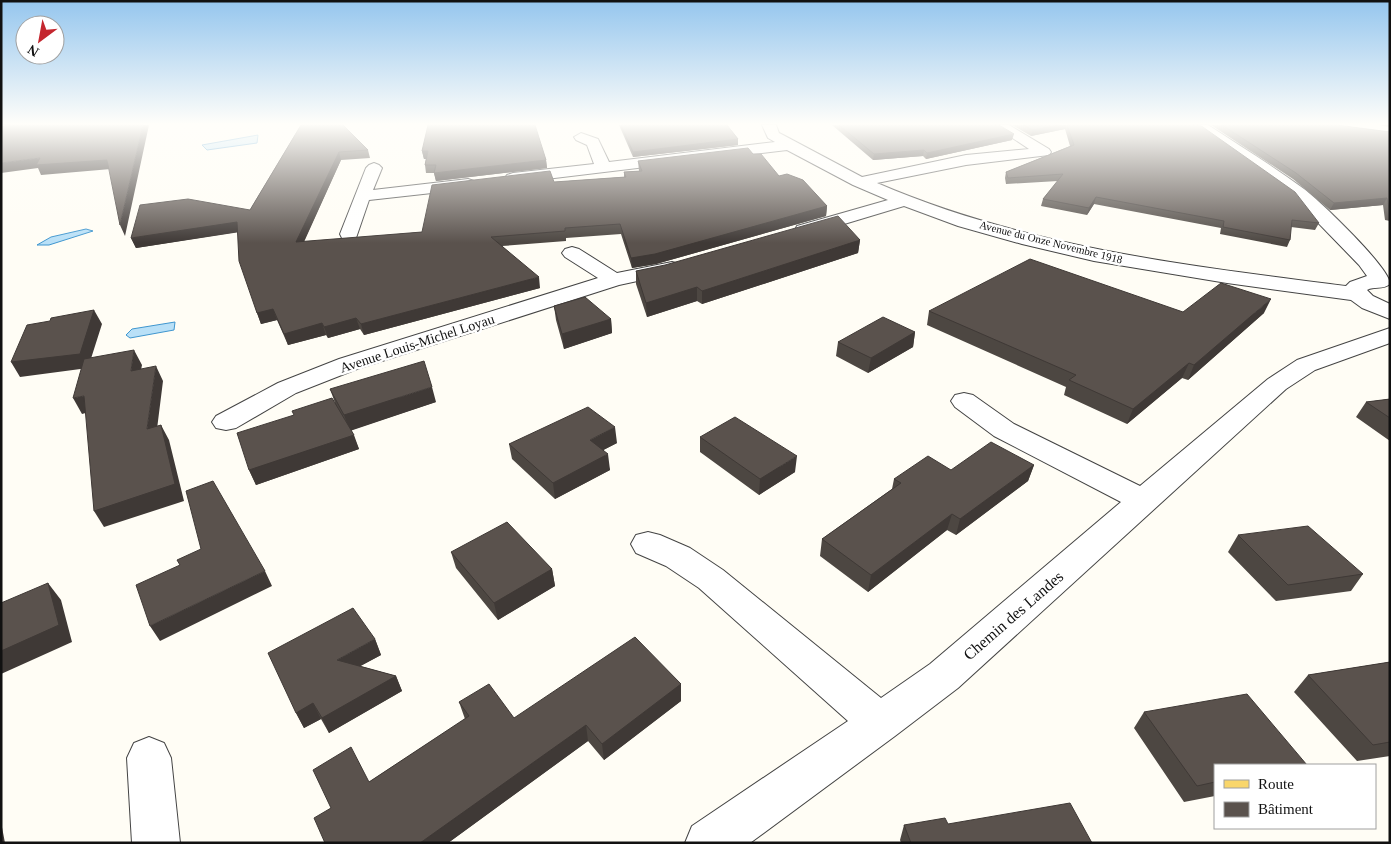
<svg xmlns="http://www.w3.org/2000/svg" width="1391" height="844" viewBox="0 0 1391 844" font-family="Georgia,serif">
	<rect width="100%" height="100%" fill="#fffdf5"/>
	<path fill="#b9e0f7" stroke="#3f96cf" d="M 258,135 L 257,143 L 207,150 L 202,145 Z
		M 86,229 L 93,231 L 49,245 L 37,245 L 51,237 Z
		M 175,322 L 174,330 L 130,338 L 126,335 L 132,329 Z"/>
	<g fill="none" stroke-linecap="round" stroke-linejoin="round">
		<defs>
			<path id="minor" d="M 762,125 L 776,125 L 779,133 L 783,135 L 862,177 L 966,155 L 1029,149 L 993,125 L 1009,125 L 1049,149 L 1051,152 L 1049,155 L 966,165 L 877,183 C 1025,247 1188,266 1346,286 L 1350,282 L 1367,276 L 1359,265 L 1293,197 L 1192,125 L 1208,125 C 1240,146 1273,166 1304,189 C 1320,201 1390,268 1390,284 C 1383,290 1374,286 1367,290 L 1373,296 L 1390,304 L 1390,319 L 1362,308 L 1351,300 L 1227,283 L 1094,261 L 1022,244 L 958,226 L 904,206 L 811,234 L 804,236 L 797,234 L 795,230 L 797,226 L 888,200 L 853,185 L 787,150 L 513,183 L 507,181 L 505,178 L 507,175 L 513,173 L 594,164 L 587,145 L 576,140 L 574,137 L 581,133 L 598,139 L 609,162 L 775,142 L 768,138 Z
				M 374,163 L 379,165 L 382,168 L 373,190 L 468,179 L 474,181 L 476,184 L 474,187 L 468,189 L 369,200 L 356,238 L 349,240 L 342,238 L 340,234 L 366,168 L 369,165 Z
				M 572,247 L 579,249 L 617,273 L 672,262 L 679,264 L 682,268 L 679,272 L 619,285 L 357,369 L 296,393 L 236,428 L 226,430 L 216,428 L 212,422 L 216,416 L 278,383 L 339,359 L 598,278 L 565,257 L 562,253 L 565,249 Z
				M 1390,328 L 1390,343 L 1315,370 L 1286,389 L 958,688 L 895,736 L 750,843 L 685,843 L 692,826 L 848,721 L 699,588 L 666,566 L 636,553 L 631,544 L 636,535 L 648,532 L 660,535 L 690,548 L 723,570 L 881,698 L 930,664 L 1121,502 L 994,436 L 955,407 L 951,401 L 955,395 L 964,393 L 973,395 L 1014,424 L 1140,486 L 1268,379 L 1297,360 Z
				M 149,737 L 164,743 L 171,758 L 180,843 L 132,843 L 127,758 L 134,743 Z"/>
			<path id="major" d="M 1,125 L 10,125 L 1,130 Z"/>
		</defs>
		<use href="#minor" stroke="#444" stroke-width="2"/>
		<use href="#major" stroke="#222" stroke-width="2"/>
		<use href="#minor" fill="#fff" fill-rule="evenodd"/>
		<use href="#major" fill="#f9d66b" fill-rule="evenodd"/>
	</g>
	<path fill="#4d4742" d="M 301,125 L 368,150 L 370,158 L 341,160 L 304,242 L 422,232 L 554,182 L 624,177 L 624,172 L 639,171 L 638,161 L 753,154 L 779,176 L 827,206 L 826,216 L 656,264 L 632,268 L 621,234 L 566,238 L 566,241 L 502,246 L 540,288 L 364,335 L 360,329 L 328,338 L 326,335 L 288,345 L 277,320 L 261,324 L 257,313 L 237,232 L 136,248 L 131,238 L 250,210 Z
		M 619,125 L 727,125 L 738,139 L 738,145 L 633,157 Z
		M 832,125 L 999,125 L 1012,140 L 926,159 L 923,156 L 873,160 Z
		M 1012,125 L 1200,125 L 1319,223 L 1315,230 L 1291,227 L 1290,240 L 1287,247 L 1220,234 L 1221,228 L 1094,204 L 1087,215 L 1041,206 L 1043,199 L 1058,181 L 1006,184 L 1005,178 L 1006,172 L 1070,146 L 1065,129 L 1031,136 Z
		M 1211,125 L 1337,125 L 1390,132 L 1390,221 L 1385,220 L 1383,205 L 1330,210 L 1293,179 Z
		M 1379,125 L 1390,125 L 1390,127 Z
		M 422,151 L 546,160 L 547,168 L 436,181 L 434,173 L 426,173 L 425,165 L 426,159 L 424,159 Z
		M 860,240 L 858,253 L 702,304 L 697,301 L 647,317 L 636,284 L 636,271 Z
		M 554,306 L 611,319 L 612,333 L 564,349 L 556,320 Z
		M 929,311 L 1183,312 L 1264,313 L 1188,380 L 1182,378 L 1127,424 L 1064,395 L 1066,387 L 927,325 Z
		M 915,332 L 913,347 L 868,373 L 836,356 L 838,342 Z
		M 330,389 L 436,402 L 351,430 L 359,449 L 256,485 L 249,470 L 335,403 Z
		M 1390,399 L 1390,441 L 1356,417 L 1366,402 Z
		M 700,437 L 795,472 L 759,495 L 700,452 Z
		M 617,443 L 603,450 L 610,470 L 555,499 L 512,459 L 509,444 Z
		M 1034,465 L 1028,481 L 956,535 L 947,530 L 868,592 L 820,556 L 822,539 L 892,489 L 894,479 L 951,470 Z
		M 1238,535 L 1363,574 L 1351,591 L 1276,601 L 1228,552 Z
		M 451,552 L 552,569 L 555,586 L 498,620 L 456,568 Z
		M 375,639 L 381,655 L 360,666 L 396,676 L 402,691 L 329,733 L 321,719 L 304,728 L 296,713 Z
		M 1390,662 L 1390,756 L 1357,761 L 1294,692 L 1308,675 Z
		M 681,684 L 681,701 L 604,760 L 588,741 L 448,843 L 325,843 L 369,782 L 465,719 L 459,702 L 514,718 Z
		M 1144,712 L 1215,765 L 1215,796 L 1184,802 L 1134,728 Z
		M 948,824 L 1092,843 L 901,843 L 900,840 L 904,825 Z"/>
	<path fill="#3f3936" d="M 143,125 L 149,125 L 125,236 L 120,225 Z
		M 1059,125 L 1066,125 L 1065,129 L 1031,136 L 1033,130 Z
		M 1014,134 L 1012,140 L 926,159 L 927,153 Z
		M 738,139 L 738,145 L 633,157 L 633,152 Z
		M 924,150 L 923,156 L 873,160 L 874,154 Z
		M 422,151 L 428,151 L 430,159 L 424,159 Z
		M 339,152 L 341,160 L 299,252 L 296,242 Z
		M 40,158 L 107,160 L 111,169 L 41,175 L 38,168 L 1,173 L 1,163 Z
		M 546,160 L 547,168 L 436,181 L 434,173 Z
		M 1096,197 L 1094,204 L 1087,215 L 1089,208 Z
		M 1387,198 L 1383,205 L 1330,210 L 1334,203 Z
		M 827,206 L 826,216 L 656,264 L 632,268 L 631,258 Z
		M 237,222 L 240,232 L 136,248 L 131,238 Z
		M 860,240 L 858,253 L 702,304 L 702,291 Z
		M 539,277 L 540,288 L 364,335 L 361,324 Z
		M 697,287 L 697,301 L 647,317 L 646,303 Z
		M 1271,299 L 1264,313 L 1188,380 L 1194,365 Z
		M 273,309 L 277,320 L 261,324 L 257,313 Z
		M 94,310 L 102,324 L 88,368 L 20,377 L 11,362 Z
		M 356,318 L 360,329 L 328,338 L 324,327 Z
		M 611,319 L 612,333 L 564,349 L 562,334 Z
		M 322,323 L 326,335 L 288,345 L 284,334 Z
		M 915,332 L 913,347 L 868,373 L 871,358 Z
		M 134,350 L 142,365 L 138,386 L 131,371 Z
		M 1189,363 L 1182,378 L 1127,424 L 1133,409 Z
		M 156,366 L 163,381 L 155,445 L 147,429 Z
		M 432,387 L 436,402 L 350,431 L 344,415 Z
		M 84,396 L 93,411 L 82,414 L 73,398 Z
		M 161,425 L 169,440 L 184,501 L 104,527 L 94,511 Z
		M 615,427 L 617,443 L 592,456 L 590,440 Z
		M 354,435 L 359,449 L 256,485 L 249,470 Z
		M 608,454 L 610,470 L 555,499 L 553,483 Z
		M 797,456 L 795,472 L 759,495 L 760,479 Z
		M 1034,465 L 1028,481 L 956,535 L 960,519 Z
		M 952,514 L 947,530 L 868,592 L 871,575 Z
		M 552,569 L 555,586 L 498,620 L 494,603 Z
		M 265,571 L 272,586 L 160,641 L 150,626 Z
		M 48,583 L 61,600 L 72,642 L 1,674 L 1,651 Z
		M 375,639 L 381,655 L 344,675 L 337,660 Z
		M 396,676 L 402,691 L 329,733 L 322,718 Z
		M 681,684 L 681,701 L 604,760 L 602,744 Z
		M 313,703 L 321,719 L 304,728 L 296,713 Z
		M 586,725 L 588,741 L 448,843 L 420,843 Z
		M 1,822 L 5,843 L 1,843 Z"/>
	<path fill="#5a524d" stroke="#3f3936" d="M 8,125 L 143,125 L 120,225 L 107,160 L 36,165 L 40,158 L 1,163 L 1,127 Z
		M 301,125 L 343,125 L 368,150 L 339,152 L 296,242 L 422,232 L 432,185 L 550,171 L 554,182 L 626,177 L 624,172 L 642,171 L 638,161 L 748,148 L 753,154 L 761,154 L 779,176 L 787,174 L 803,180 L 827,206 L 655,254 L 631,258 L 620,224 L 565,228 L 565,231 L 491,237 L 539,277 L 361,324 L 356,318 L 324,327 L 322,323 L 284,334 L 273,309 L 257,313 L 239,261 L 237,222 L 131,238 L 140,205 L 188,199 L 250,210 Z
		M 428,125 L 535,125 L 546,160 L 434,173 L 436,165 L 425,165 L 428,151 L 422,151 Z
		M 621,125 L 727,125 L 738,139 L 633,152 Z
		M 839,125 L 999,125 L 1014,134 L 927,153 L 924,150 L 874,154 Z
		M 1023,125 L 1059,125 L 1033,130 Z
		M 1067,125 L 1200,125 L 1295,192 L 1319,223 L 1292,220 L 1290,240 L 1223,227 L 1224,221 L 1096,197 L 1089,208 L 1043,199 L 1063,174 L 1008,178 L 1006,172 L 1074,145 Z
		M 1222,125 L 1337,125 L 1390,132 L 1390,214 L 1387,198 L 1334,203 L 1296,173 Z
		M 838,216 L 860,240 L 702,291 L 697,287 L 646,303 L 636,271 L 665,265 Z
		M 1030,259 L 1183,312 L 1221,283 L 1271,299 L 1194,365 L 1189,363 L 1133,409 L 1069,380 L 1076,375 L 929,311 Z
		M 585,297 L 611,319 L 562,334 L 554,306 Z
		M 94,310 L 80,354 L 11,362 L 27,325 L 50,321 L 51,318 Z
		M 883,317 L 915,332 L 871,358 L 838,342 Z
		M 134,350 L 131,371 L 156,366 L 147,429 L 161,425 L 175,484 L 94,511 L 84,396 L 73,398 L 84,359 Z
		M 424,361 L 432,387 L 344,415 L 330,389 Z
		M 332,398 L 354,435 L 249,470 L 237,433 L 294,415 L 292,411 Z
		M 1390,399 L 1390,418 L 1366,402 Z
		M 588,407 L 615,427 L 590,440 L 608,454 L 553,483 L 509,444 Z
		M 735,417 L 797,456 L 760,479 L 700,437 Z
		M 991,442 L 1034,465 L 960,519 L 952,514 L 871,575 L 822,539 L 901,483 L 894,479 L 928,456 L 951,470 Z
		M 213,481 L 265,571 L 150,626 L 136,585 L 180,565 L 177,560 L 201,549 L 186,491 Z
		M 507,522 L 552,569 L 494,603 L 451,552 Z
		M 1308,526 L 1363,574 L 1288,585 L 1238,535 Z
		M 48,583 L 59,625 L 1,651 L 1,603 Z
		M 353,608 L 375,639 L 337,660 L 396,676 L 322,718 L 313,703 L 296,713 L 268,653 Z
		M 635,637 L 681,684 L 602,744 L 586,725 L 420,843 L 325,843 L 314,818 L 331,808 L 313,770 L 351,747 L 369,782 L 469,716 L 459,702 L 489,684 L 514,718 Z
		M 1390,662 L 1390,742 L 1373,745 L 1308,675 Z
		M 1247,694 L 1307,765 L 1215,765 L 1215,782 L 1197,786 L 1144,712 Z
		M 1070,803 L 1092,843 L 911,843 L 904,825 L 945,818 L 948,824 Z"/>
	<linearGradient id="sky" x2="0" y2="1"><stop stop-color="#95c6ee"/><stop offset="0.51" stop-color="#fffefa"/><stop offset="1" stop-color="#fffefa" stop-opacity="0"/></linearGradient>
	<rect width="1391" height="243" fill="url(#sky)"/>
	<g text-anchor="middle" stroke-width="5" stroke-linejoin="round" paint-order="stroke">
		<g font-size="11" fill="#111" stroke="#fff">
			<text transform="translate(1051 242) rotate(14)" y="4">Avenue du Onze Novembre 1918</text>
		</g>
		<g font-size="14" fill="#111" stroke="#fff">
			<text transform="translate(417 343) rotate(-18)" y="5">Avenue Louis-Michel Loyau</text>
		</g>
		<g font-size="16" fill="#111" stroke="#fff">
			<text transform="translate(1013 615) rotate(-41)" y="6">Chemin des Landes</text>
		</g>
	</g>
	<rect width="1391" height="844" fill="none" stroke="#111111" stroke-width="5"/>
	<rect x="1214" y="764" width="162" height="65" fill="#ffffff" stroke="#a0a0a0"/>
	<rect x="1224" y="780" width="25" height="8" fill="#f9d66b" stroke="#a0a0a0"/>
	<text x="1258" y="789" font-size="15" fill="#111111">Route</text>
	<rect x="1224" y="802" width="25" height="15" fill="#5a524d" stroke="#a0a0a0"/>
	<text x="1258" y="814" font-size="15" fill="#111111">Bâtiment</text>
	<g transform="translate(40 40) rotate(212)"><circle r="24" fill="#ffffff" stroke="#a0a0a0"/>
	<path d="M0-4L9 19L0 12L-9 19Z" fill="#c4262e"/>
	<text y="-8" font-size="14" font-weight="bold" text-anchor="middle" fill="#111111">N</text>
	</g>
</svg>
